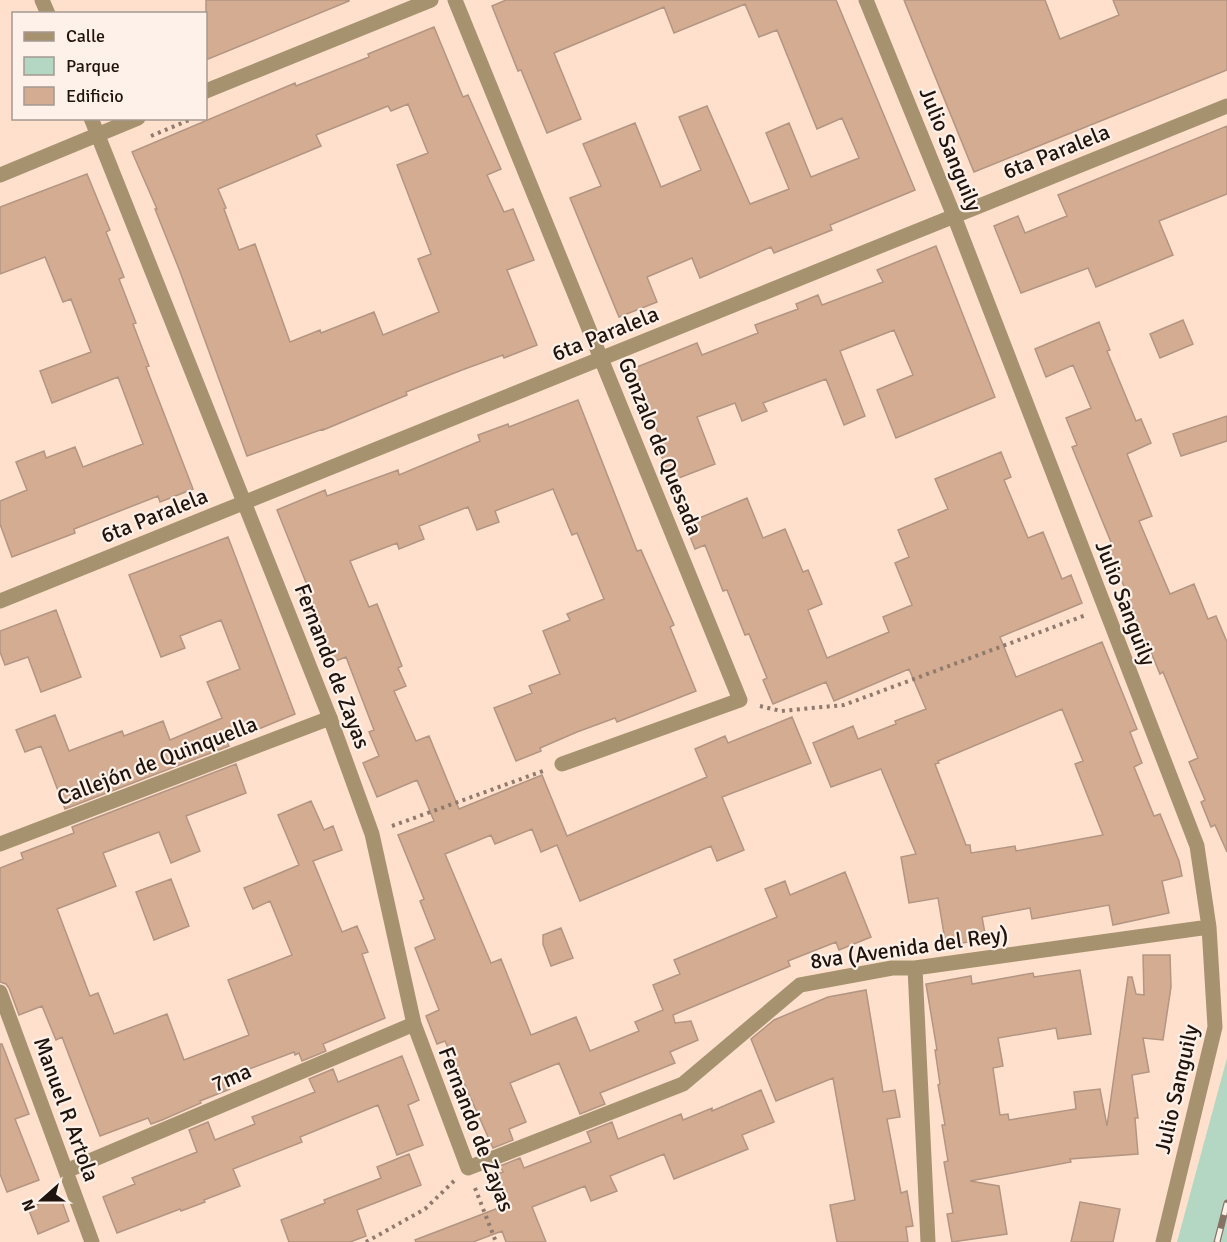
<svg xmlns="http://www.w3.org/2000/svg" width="1227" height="1242" viewBox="0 0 1227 1242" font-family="Signika,sans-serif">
	<rect width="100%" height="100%" fill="#ffe0cc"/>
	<path fill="#b4d7c4" d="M 1227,1058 L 1227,1242 L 1177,1242 Z"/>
	<path fill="#d4ac92" stroke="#b29582" stroke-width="1.5" fill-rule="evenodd" d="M 206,0 L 349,0 L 349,1 L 206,60 Z
		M 506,0 L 836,0 L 915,190 L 830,225 L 832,230 L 774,253 L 771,247 L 700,278 L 692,258 L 647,277 L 657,302 L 619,317 L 570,198 L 601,186 L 583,144 L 635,123 L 661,187 L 701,170 L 679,117 L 707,106 L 750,204 L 789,189 L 766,133 L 789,123 L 811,177 L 859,158 L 842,118 L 817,129 L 777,30 L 759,37 L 745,4 L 674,33 L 664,7 L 554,53 L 581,119 L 547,133 L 521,70 L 518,71 L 492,6 Z
		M 904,0 L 1045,0 L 1060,39 L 1119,15 L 1113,0 L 1227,0 L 1227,70 L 974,172 Z
		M 434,27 L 463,97 L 468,95 L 501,169 L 487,175 L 504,212 L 513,209 L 534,260 L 507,270 L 537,345 L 504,358 L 503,355 L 462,370 L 406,392 L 407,395 L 323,430 L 323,429 L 247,456 L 179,269 L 155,209 L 157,209 L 132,152 L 295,83 L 296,86 L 369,57 L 368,54 ZM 408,104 L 428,153 L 397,165 L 431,254 L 418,259 L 439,312 L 383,335 L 374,312 L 321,333 L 320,330 L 290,342 L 255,244 L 239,250 L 224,209 L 226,208 L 218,189 L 321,146 L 316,135 L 388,106 L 391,111 Z
		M 1227,126 L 1227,194 L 1159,221 L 1173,255 L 1096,287 L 1088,268 L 1021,293 L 994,226 L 1018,216 L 1025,233 L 1067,216 L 1058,195 Z
		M 87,174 L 110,230 L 106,232 L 124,277 L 119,279 L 136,323 L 133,324 L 149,366 L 146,367 L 193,489 L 160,502 L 158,496 L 74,529 L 75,533 L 12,557 L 0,524 L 0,501 L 27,490 L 16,462 L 44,451 L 46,458 L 75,447 L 83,467 L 143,444 L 118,377 L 52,403 L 40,371 L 91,352 L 71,299 L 63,302 L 45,257 L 0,274 L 0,207 Z
		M 936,246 L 995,397 L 896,438 L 877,390 L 913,375 L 894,330 L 840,351 L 865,416 L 844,425 L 826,379 L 763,403 L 767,411 L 742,421 L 735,403 L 697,417 L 715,464 L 671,481 L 658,447 L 663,445 L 632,369 L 697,343 L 702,355 L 758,333 L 755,325 L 798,309 L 796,304 L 818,295 L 822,305 L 883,282 L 877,270 Z
		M 1183,320 L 1193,344 L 1160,358 L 1150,334 Z
		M 1099,322 L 1110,350 L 1107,351 L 1136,421 L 1141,419 L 1151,443 L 1127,454 L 1152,516 L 1139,521 L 1170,594 L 1194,584 L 1208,619 L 1216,616 L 1227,642 L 1227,852 L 1215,825 L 1211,827 L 1201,802 L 1205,800 L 1189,762 L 1198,758 L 1163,672 L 1160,674 L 1145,638 L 1139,640 L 1127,611 L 1133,609 L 1109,549 L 1113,547 L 1072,447 L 1077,445 L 1066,418 L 1091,408 L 1073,365 L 1046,377 L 1035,349 Z
		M 578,400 L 637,551 L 641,550 L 674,625 L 670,627 L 696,691 L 617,722 L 615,718 L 577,732 L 540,748 L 541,751 L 516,761 L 494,708 L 532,693 L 529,686 L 560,674 L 543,631 L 570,620 L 567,614 L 604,599 L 577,533 L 572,535 L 553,489 L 495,511 L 499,522 L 477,530 L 468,507 L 419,526 L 424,539 L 399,549 L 397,543 L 350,561 L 369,607 L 377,604 L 402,666 L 398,668 L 406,686 L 394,691 L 416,741 L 429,736 L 459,809 L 542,775 L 567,836 L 707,777 L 695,749 L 725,736 L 728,743 L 792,717 L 811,763 L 722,797 L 744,850 L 717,861 L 711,846 L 580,901 L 557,845 L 541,852 L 532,829 L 495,844 L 491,835 L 445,854 L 491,963 L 501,959 L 531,1035 L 576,1017 L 590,1051 L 639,1031 L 635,1022 L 663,1010 L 653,985 L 680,974 L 674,960 L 777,917 L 765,889 L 785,881 L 790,895 L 845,872 L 871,937 L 839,950 L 836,942 L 788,961 L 790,966 L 673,1015 L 675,1023 L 691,1021 L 698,1040 L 670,1052 L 675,1063 L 600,1093 L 605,1104 L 580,1114 L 559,1063 L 510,1083 L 526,1122 L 509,1129 L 513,1140 L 493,1148 L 445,1041 L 437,1044 L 426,1016 L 439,1010 L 415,948 L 435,939 L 420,901 L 424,899 L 398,835 L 434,821 L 417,780 L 377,797 L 363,763 L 379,756 L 369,732 L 374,730 L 346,657 L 333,662 L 316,618 L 311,620 L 300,594 L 309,590 L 277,510 L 325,490 L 327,496 L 398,470 L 399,475 L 480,441 L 478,435 L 508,424 L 509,427 Z
		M 1227,416 L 1227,441 L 1181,456 L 1173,434 Z
		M 1001,452 L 1011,477 L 1004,480 L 1028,538 L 1043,532 L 1062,579 L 1071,575 L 1082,603 L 1000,637 L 1016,677 L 1102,642 L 1137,729 L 1130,732 L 1142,763 L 1134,767 L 1154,816 L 1160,814 L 1179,861 L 1182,876 L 1162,881 L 1169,913 L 1113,925 L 1109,905 L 1032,919 L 1030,908 L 982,917 L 986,939 L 946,946 L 938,898 L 909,903 L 901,857 L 916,854 L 881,769 L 831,787 L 813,743 L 853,726 L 858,739 L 896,724 L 895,721 L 926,709 L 909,669 L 834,701 L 826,682 L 773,704 L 763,680 L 767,678 L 749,634 L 745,635 L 727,590 L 723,591 L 705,545 L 695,549 L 685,524 L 747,498 L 763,538 L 785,529 L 803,572 L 808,570 L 822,604 L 808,610 L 827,658 L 889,632 L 883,617 L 912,605 L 895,563 L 909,557 L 898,530 L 948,509 L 935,479 ZM 1062,709 L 1083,761 L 1075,764 L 1103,835 L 1016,851 L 1015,846 L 971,853 L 970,845 L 966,845 L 935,764 L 939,763 L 938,761 Z
		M 228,537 L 295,714 L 227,742 L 229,746 L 65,809 L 41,746 L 25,752 L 16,730 L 55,715 L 69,751 L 122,731 L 124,736 L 163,721 L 170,740 L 222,718 L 207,682 L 240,669 L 221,620 L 180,636 L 185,648 L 161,657 L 129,575 Z
		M 56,610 L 81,677 L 41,692 L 28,657 L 5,665 L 0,652 L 0,631 Z
		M 236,764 L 246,793 L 186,816 L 200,851 L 171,863 L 159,832 L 103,853 L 116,886 L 57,909 L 90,996 L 98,993 L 114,1034 L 167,1014 L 184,1060 L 249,1035 L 228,980 L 292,955 L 270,901 L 253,909 L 244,888 L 299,865 L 278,815 L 311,801 L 324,830 L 333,826 L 342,850 L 313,861 L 342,932 L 357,926 L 368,952 L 362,954 L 385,1018 L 323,1044 L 326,1051 L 302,1061 L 299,1053 L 295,1055 L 294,1052 L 226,1078 L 230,1089 L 200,1101 L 201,1103 L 162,1120 L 151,1124 L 148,1118 L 100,1136 L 62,1037 L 56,1040 L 42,1006 L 19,1015 L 9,988 L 6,984 L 0,982 L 0,868 L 23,859 L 21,853 L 74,833 L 72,827 Z
		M 171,879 L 189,926 L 154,940 L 136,892 Z
		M 561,928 L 573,958 L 551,966 L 543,944 L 543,935 Z
		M 1143,955 L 1170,955 L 1171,987 L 1163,1040 L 1143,1038 L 1149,1072 L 1132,1075 L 1138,1118 L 1135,1118 L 1138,1154 L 1070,1159 L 1071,1162 L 970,1181 L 999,1186 L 1007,1234 L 952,1242 L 947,1214 L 953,1213 L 944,1162 L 948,1161 L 942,1125 L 945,1125 L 938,1085 L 940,1084 L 935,1050 L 937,1050 L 926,984 L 971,976 L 972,984 L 1033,973 L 1034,977 L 1080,970 L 1091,1034 L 1058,1039 L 1056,1028 L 998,1038 L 1003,1066 L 993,1068 L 1000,1115 L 1008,1114 L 1009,1120 L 1076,1109 L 1074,1092 L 1100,1089 L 1107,1126 L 1128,977 L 1132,977 L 1136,994 L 1144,995 Z
		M 866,990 L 883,1092 L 895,1090 L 900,1117 L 887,1119 L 901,1193 L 907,1191 L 913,1226 L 906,1227 L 908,1242 L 837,1242 L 830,1205 L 855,1200 L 833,1078 L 776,1101 L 751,1039 L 774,1020 L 828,997 Z
		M 0,1044 L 2,1044 L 29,1114 L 15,1119 L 39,1180 L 7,1192 L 0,1174 Z
		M 402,1056 L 419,1100 L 408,1105 L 423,1145 L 397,1155 L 378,1105 L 300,1137 L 302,1142 L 233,1169 L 240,1186 L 204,1200 L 205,1202 L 181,1211 L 180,1209 L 117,1233 L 103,1197 L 135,1184 L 132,1178 L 197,1152 L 189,1130 L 208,1122 L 215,1140 L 255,1124 L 252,1117 L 315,1092 L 309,1079 L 333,1069 L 338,1082 Z
		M 761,1090 L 774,1122 L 742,1135 L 748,1149 L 674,1179 L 664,1154 L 610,1176 L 617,1191 L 591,1201 L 585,1186 L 532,1207 L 546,1242 L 506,1242 L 502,1231 L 473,1242 L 416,1242 L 415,1240 L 501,1207 L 489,1177 L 503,1172 L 500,1166 L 520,1158 L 524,1168 L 591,1142 L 587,1132 L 612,1122 L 618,1139 L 681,1114 L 683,1120 L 712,1108 L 712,1111 Z
		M 409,1154 L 421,1185 L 357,1210 L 366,1236 L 350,1242 L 289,1242 L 281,1220 L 325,1203 L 324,1200 L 381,1178 L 377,1167 Z
		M 60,1196 L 69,1221 L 38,1234 L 28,1208 Z
		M 1080,1202 L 1120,1209 L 1113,1242 L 1071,1242 Z"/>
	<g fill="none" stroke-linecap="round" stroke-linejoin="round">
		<path stroke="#8f7a6d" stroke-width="4" stroke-dasharray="3 4.5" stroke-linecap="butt" d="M 151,136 L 194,118
			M 760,706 L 781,711 L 844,705 L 1086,615
			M 392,826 L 543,771
			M 475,1188 L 496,1242
			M 366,1242 L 425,1209 L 454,1181"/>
		<path stroke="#a79270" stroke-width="15" d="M 0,844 L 330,718"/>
		<path stroke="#a79270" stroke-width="15" d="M 42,0 L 48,14
			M 455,0 L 740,700 L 562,764
			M 866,0 L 954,216 L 1197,846 L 1209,927 L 1215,1027 L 1163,1242
			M 206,91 L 431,0
			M 91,118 L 330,718 L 372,834 L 414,1024 L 468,1168 L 683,1084 L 800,985 L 892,968 L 915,968 L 1209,927
			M 0,175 L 138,118
			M 0,601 L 1227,106
			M 915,968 L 928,1242
			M 0,992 L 92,1242
			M 66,1171 L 414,1024"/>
		<defs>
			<path id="rail" d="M 1217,1242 L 1227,1203"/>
		</defs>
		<use href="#rail" stroke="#877366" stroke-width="7"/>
		<use href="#rail" stroke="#fef1e9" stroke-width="4.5" stroke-dasharray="14" stroke-linecap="butt"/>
	</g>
	<g text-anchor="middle" stroke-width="4.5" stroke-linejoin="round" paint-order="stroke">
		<g font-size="22" fill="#1e140d" stroke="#fef1e9">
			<text transform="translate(951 149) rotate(68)" y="8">Julio Sanguily</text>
			<text transform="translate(1056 151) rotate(-22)" y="8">6ta Paralela</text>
			<text transform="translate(605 333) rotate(-22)" y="8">6ta Paralela</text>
			<text transform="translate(661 446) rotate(68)" y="8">Gonzalo de Quesada</text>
			<text transform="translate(154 515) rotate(-22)" y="8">6ta Paralela</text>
			<text transform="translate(1126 603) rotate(69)" y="8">Julio Sanguily</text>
			<text transform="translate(333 666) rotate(69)" y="8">Fernando de Zayas</text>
			<text transform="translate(157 760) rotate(-21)" y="8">Callejón de Quinquella</text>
			<text transform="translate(909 947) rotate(-8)" y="8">8va (Avenida del Rey)</text>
			<text transform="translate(231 1077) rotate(-23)" y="8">7ma</text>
			<text transform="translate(1176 1089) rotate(-77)" y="8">Julio Sanguily</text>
			<text transform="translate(67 1109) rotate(70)" y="8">Manuel R Artola</text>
			<text transform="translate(477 1129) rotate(69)" y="8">Fernando de Zayas</text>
		</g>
	</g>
	<rect x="12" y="12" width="195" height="108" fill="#fef1e9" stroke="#a49991" stroke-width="1.5"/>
	<rect x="24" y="32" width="30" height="9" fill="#a79270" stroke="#a49991" stroke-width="1.5"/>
	<text x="66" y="42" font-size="18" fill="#1e140d">Calle</text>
	<rect x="24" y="57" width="30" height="18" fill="#b4d7c4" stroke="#a49991" stroke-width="1.5"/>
	<text x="66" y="72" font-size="18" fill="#1e140d">Parque</text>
	<rect x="24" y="87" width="30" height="18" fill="#d4ac92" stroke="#a49991" stroke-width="1.5"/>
	<text x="66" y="102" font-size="18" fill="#1e140d">Edificio</text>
	<g transform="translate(42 1200) rotate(249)" stroke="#fef1e9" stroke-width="4.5" paint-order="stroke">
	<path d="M0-4.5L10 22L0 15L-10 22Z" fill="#1e140d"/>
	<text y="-9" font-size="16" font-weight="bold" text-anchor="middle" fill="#1e140d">N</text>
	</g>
</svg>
